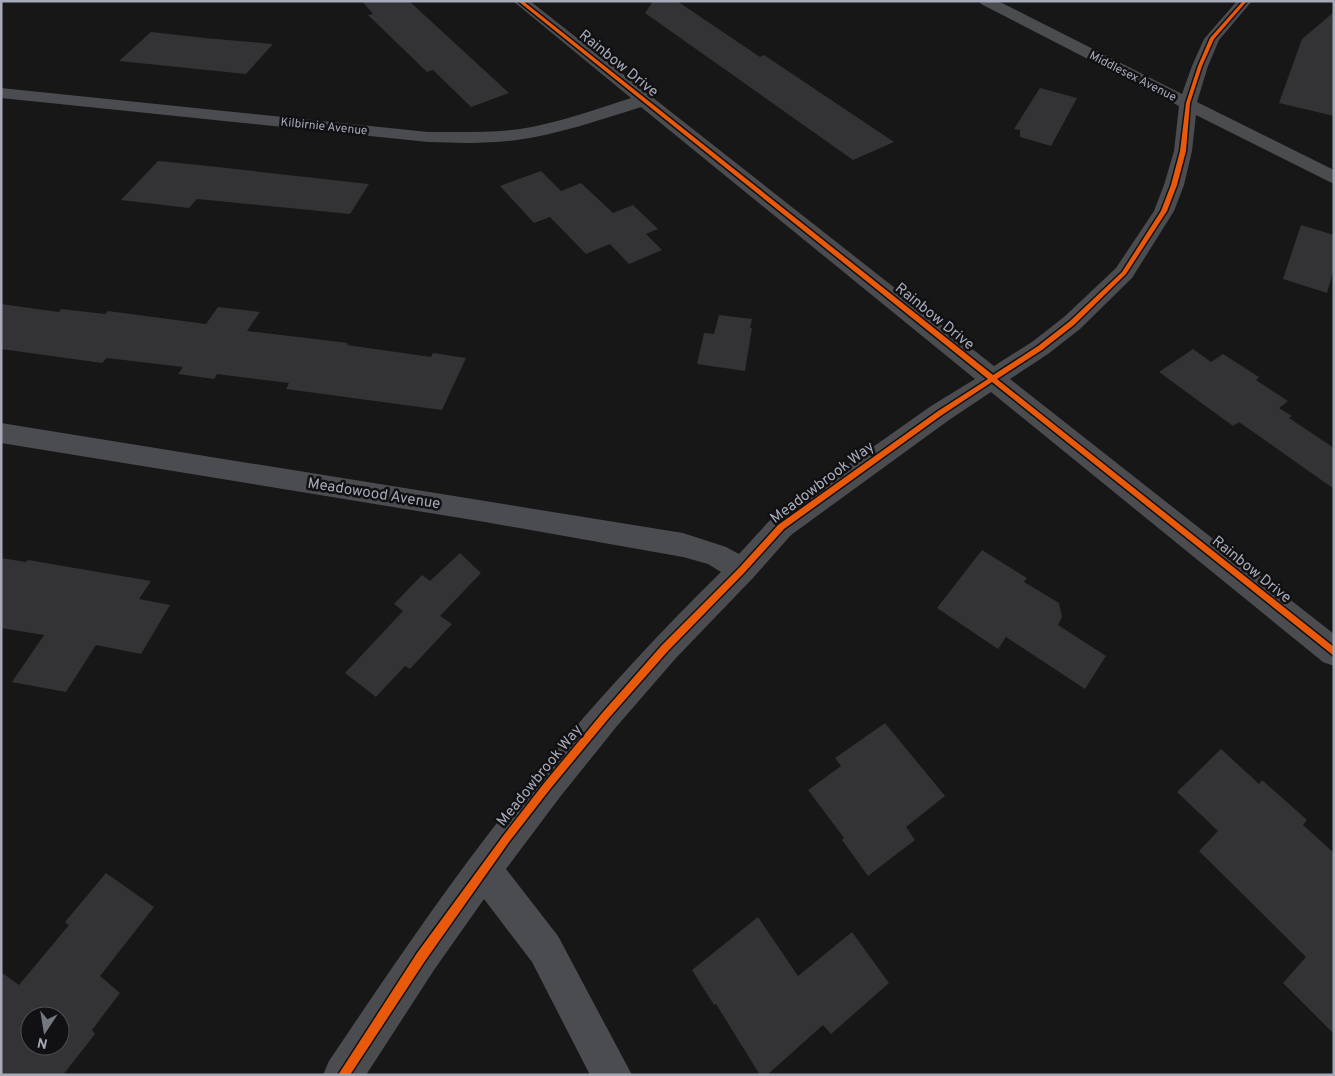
<svg xmlns="http://www.w3.org/2000/svg" width="1335" height="1076" viewBox="0 0 1335 1076" font-family="Overpass,sans-serif">
	<rect width="100%" height="100%" fill="#171717"/>
	<path fill="#333335" fill-rule="evenodd" d="M 362,1 L 409,1 L 509,93 L 471,107 L 433,70 L 427,72 L 368,15 L 373,14 Z
		M 653,1 L 677,1 L 760,57 L 764,55 L 894,142 L 853,160 L 645,13 Z
		M 1334,12 L 1334,116 L 1279,103 L 1302,39 Z
		M 151,32 L 205,38 L 273,44 L 246,74 L 119,61 Z
		M 1040,88 L 1077,98 L 1051,146 L 1020,137 L 1020,130 L 1014,129 Z
		M 158,161 L 199,165 L 369,184 L 350,214 L 197,199 L 189,208 L 121,200 Z
		M 541,171 L 561,191 L 581,183 L 613,213 L 633,205 L 658,229 L 646,234 L 662,250 L 629,264 L 610,244 L 586,254 L 550,217 L 534,223 L 500,186 Z
		M 1301,225 L 1334,235 L 1334,268 L 1327,293 L 1283,279 Z
		M 1,304 L 59,312 L 61,309 L 105,314 L 108,311 L 206,324 L 218,307 L 260,312 L 247,331 L 348,343 L 347,345 L 431,357 L 433,353 L 466,358 L 442,410 L 286,389 L 289,383 L 217,374 L 214,379 L 178,374 L 183,367 L 107,358 L 102,363 L 1,349 Z
		M 719,315 L 752,319 L 750,328 L 752,328 L 745,371 L 697,364 L 704,333 L 714,334 Z
		M 1193,349 L 1211,362 L 1223,354 L 1259,377 L 1256,380 L 1288,401 L 1279,408 L 1292,416 L 1289,418 L 1334,448 L 1334,489 L 1239,422 L 1233,426 L 1159,372 Z
		M 982,550 L 1027,578 L 1024,582 L 1059,603 L 1062,617 L 1058,625 L 1106,656 L 1085,689 L 1006,637 L 998,649 L 937,608 Z
		M 460,553 L 481,573 L 440,616 L 452,624 L 410,669 L 405,666 L 376,697 L 345,673 L 403,611 L 394,604 L 422,575 L 430,581 Z
		M 1,558 L 26,562 L 28,560 L 151,581 L 139,599 L 170,605 L 141,654 L 96,645 L 66,692 L 12,682 L 44,635 L 1,628 Z
		M 885,723 L 945,796 L 906,827 L 915,840 L 868,876 L 842,840 L 844,838 L 808,790 L 841,766 L 835,758 Z
		M 1221,749 L 1259,784 L 1262,780 L 1307,820 L 1303,825 L 1334,853 L 1334,1034 L 1283,983 L 1306,957 L 1199,851 L 1218,831 L 1177,792 Z
		M 106,873 L 154,907 L 100,976 L 120,993 L 92,1030 L 95,1034 L 63,1075 L 1,1075 L 1,972 L 19,985 L 69,925 L 65,922 ZM 30,1016 L 60,1016 L 60,1046 L 30,1046 Z
		M 758,917 L 798,976 L 852,932 L 889,983 L 831,1034 L 823,1025 L 767,1075 L 760,1075 L 716,1004 L 714,1005 L 692,970 Z"/>
	<g fill="none" stroke-linecap="round" stroke-linejoin="round">
		<path fill="#4b4c50" fill-rule="evenodd" d="M 513,1 L 530,1 L 994,366 L 1032,342 L 1064,317 L 1116,268 L 1154,211 L 1164,185 L 1174,151 L 1179,106 L 981,4 L 979,1 L 998,1 L 1182,94 L 1192,66 L 1204,39 L 1237,1 L 1252,1 L 1219,40 L 1208,66 L 1197,102 L 1334,170 L 1334,184 L 1196,115 L 1192,151 L 1184,185 L 1174,211 L 1132,278 L 1080,329 L 1048,354 L 1010,379 L 1334,634 L 1334,666 L 1323,662 L 991,392 L 949,420 L 791,535 L 752,579 L 676,658 L 617,726 L 560,797 L 506,869 L 558,936 L 632,1075 L 590,1075 L 532,962 L 484,899 L 434,970 L 366,1075 L 323,1075 L 329,1061 C 395,963 461,864 537,773 C 595,702 656,636 721,572 L 708,564 L 683,557 L 485,522 L 1,443 L 1,423 L 683,533 L 726,547 L 739,554 L 771,519 L 931,406 L 975,379 L 641,107 C 600,120 559,134 517,140 C 488,144 458,143 428,142 L 1,98 L 1,88 L 428,132 C 459,132 489,133 520,129 C 558,123 594,110 631,98 Z"/>
		<defs>
			<path id="cycleway" d="M 518,1 L 523,1 L 993,375 L 1038,346 L 1070,321 L 1122,272 L 1161,211 L 1171,185 L 1180,151 L 1186,103 L 1198,66 L 1210,38 L 1243,1 L 1247,1 L 1214,39 L 1202,66 L 1190,103 L 1186,151 L 1177,185 L 1167,211 L 1126,274 L 1074,325 L 1042,350 L 997,379 L 1334,647 L 1334,656 L 992,382 L 942,415 L 784,529 L 745,572 L 668,651 L 609,718 L 551,788 L 509,842 L 425,961 L 350,1075 L 338,1075 L 417,953 L 503,836 L 545,782 L 603,712 L 662,645 L 739,568 L 778,525 L 938,411 L 988,379 Z"/>
		</defs>
		<use href="#cycleway" stroke="#111113" stroke-width="3"/>
		<use href="#cycleway" fill="#e8590c" fill-rule="evenodd"/>
	</g>
	<g text-anchor="middle" stroke-width="5" stroke-linejoin="round" paint-order="stroke">
		<g font-size="12" fill="#a7aab9" stroke="#111113">
			<text transform="translate(1133 76) rotate(27)" y="4">Middlesex Avenue</text>
			<text transform="translate(324 126) rotate(6)" y="4">Kilbirnie Avenue</text>
		</g>
		<g font-size="15" fill="#a7aab9" stroke="#111113">
			<text transform="translate(619 63) rotate(39)" y="5">Rainbow Drive</text>
			<text transform="translate(935 316) rotate(39)" y="5">Rainbow Drive</text>
			<text transform="translate(822 482) rotate(-37)" y="5">Meadowbrook Way</text>
			<text transform="translate(374 493) rotate(9)" y="5">Meadowood Avenue</text>
			<text transform="translate(1252 569) rotate(39)" y="5">Rainbow Drive</text>
			<text transform="translate(539 775) rotate(-51)" y="5">Meadowbrook Way</text>
		</g>
	</g>
	<rect width="1335" height="1076" fill="none" stroke="#a7aab9" stroke-width="5"/>
	<g transform="translate(45 1031) rotate(192)"><circle r="24" fill="#111113" stroke="#4d4e55"/>
	<path d="M0-4L9 19L0 12L-9 19Z" fill="#757780"/>
	<text y="-8" font-size="14" font-weight="bold" text-anchor="middle" fill="#a7aab9">N</text>
	</g>
</svg>
